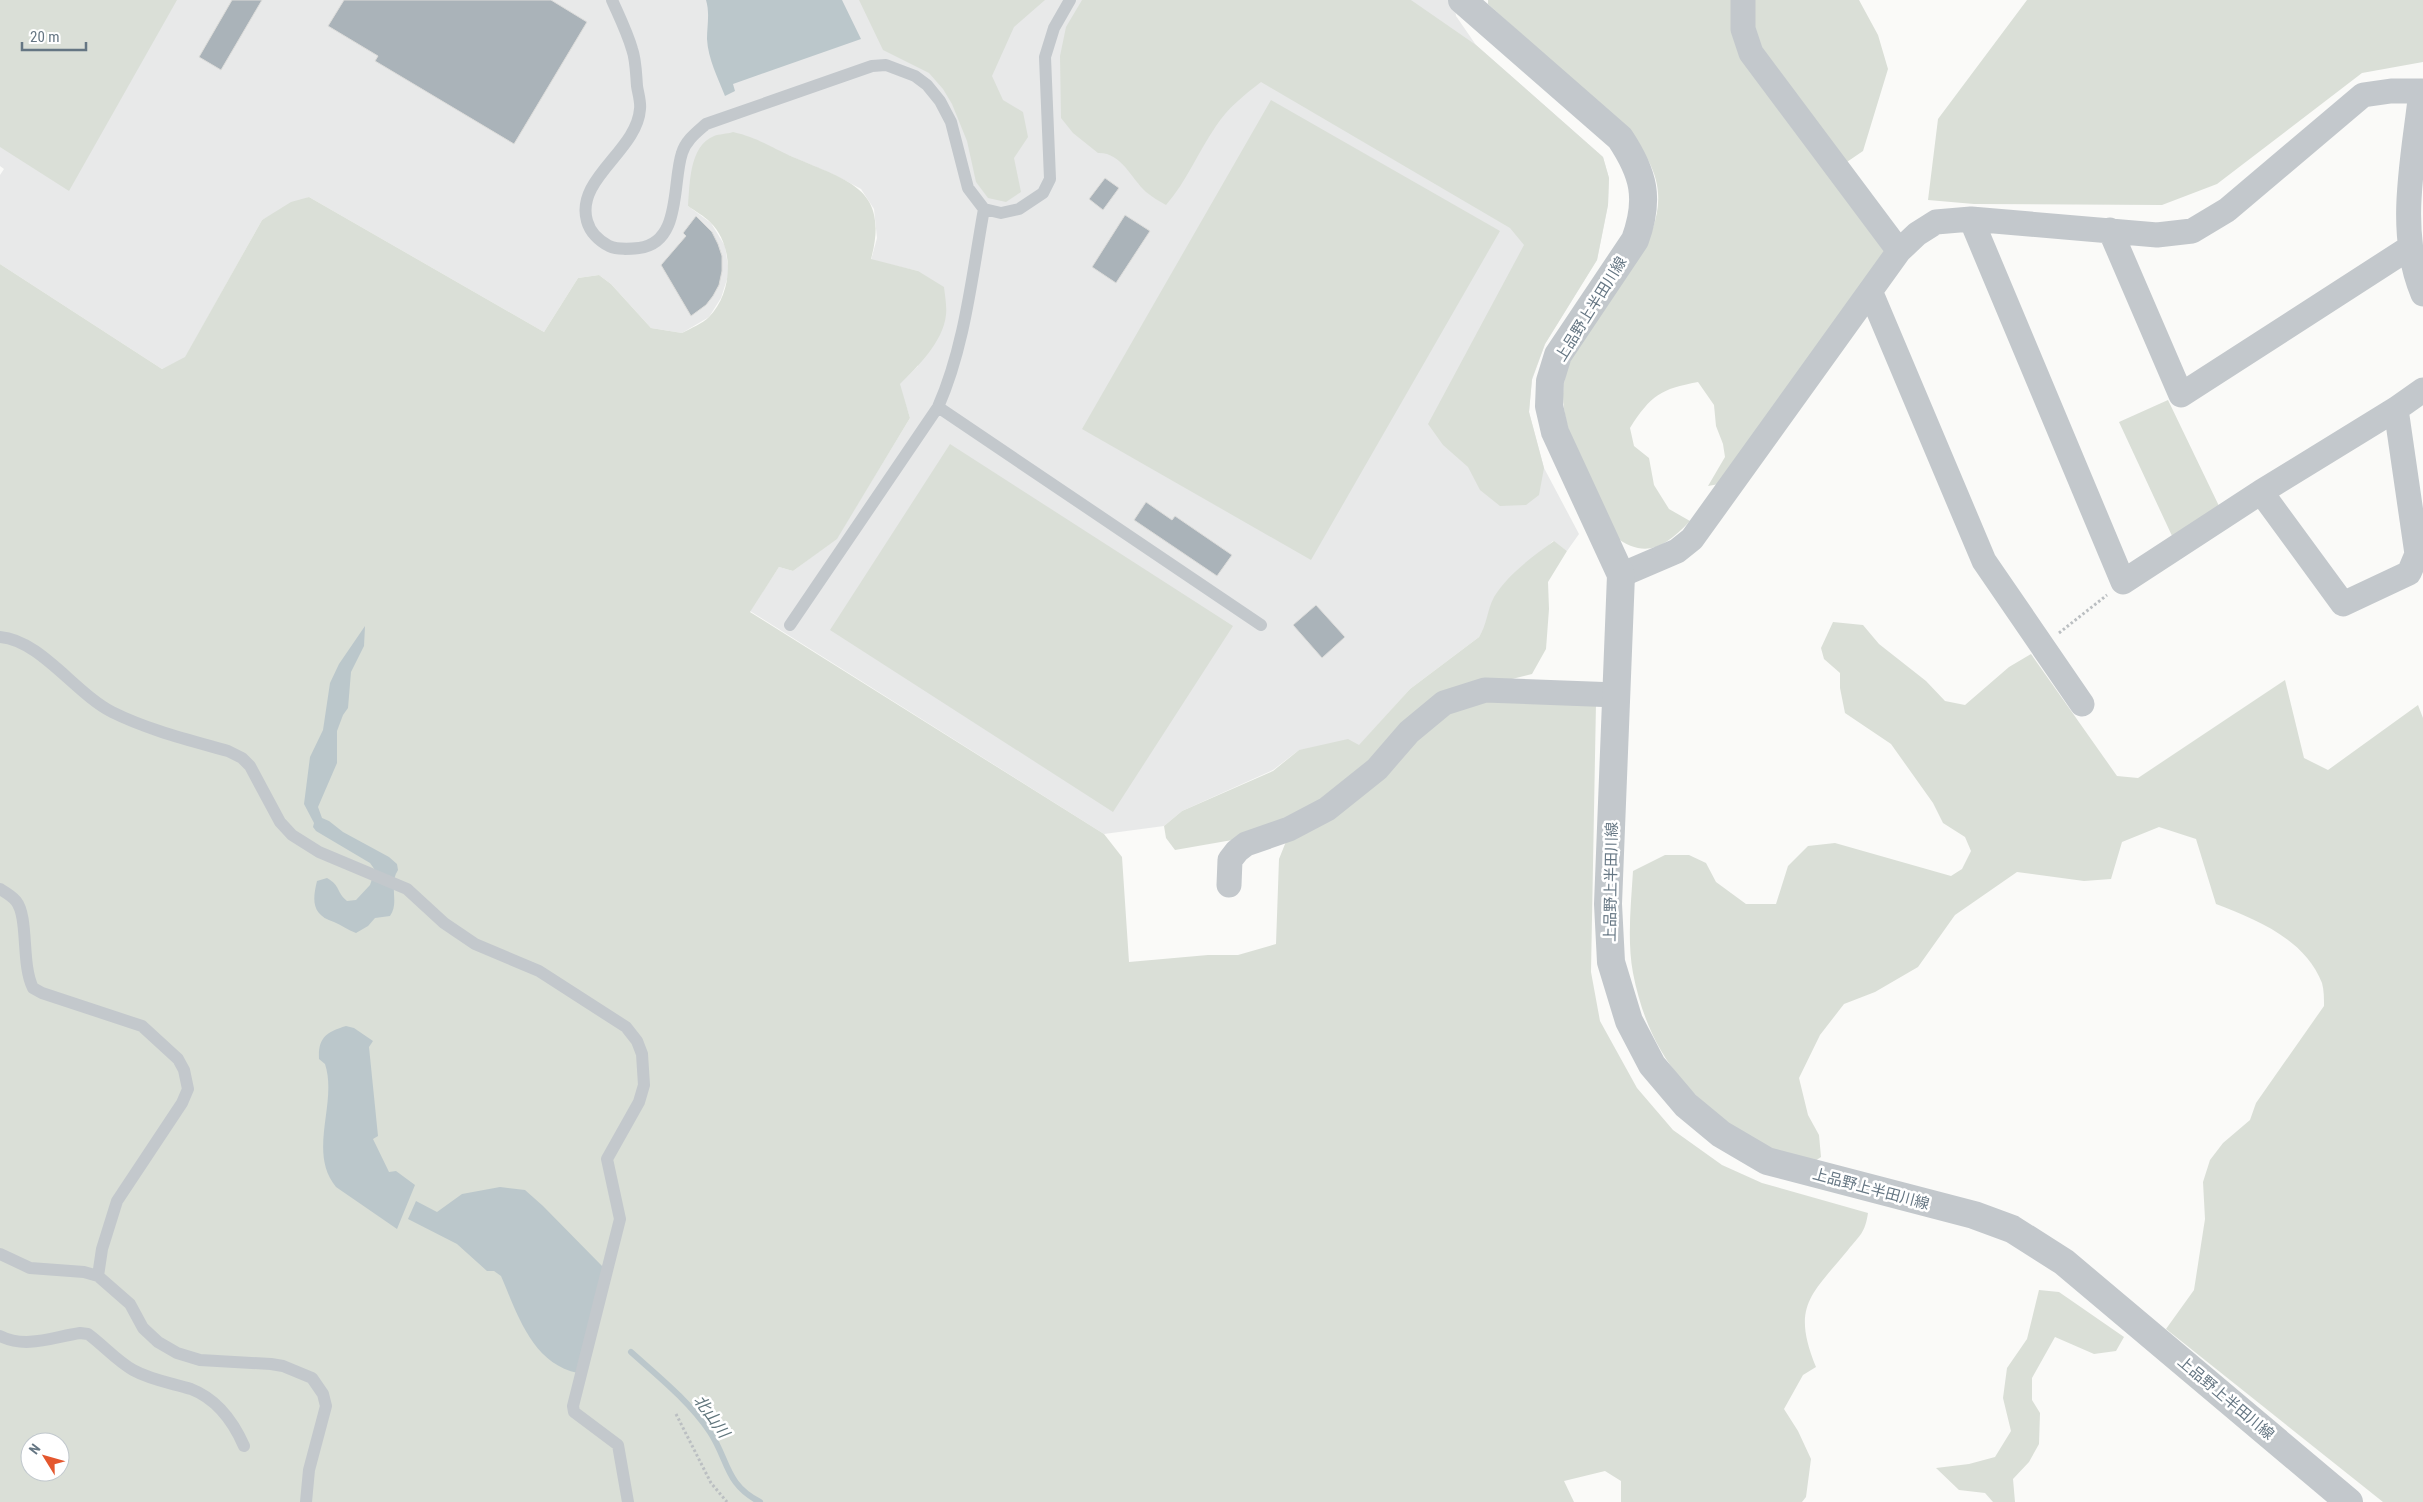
<svg xmlns="http://www.w3.org/2000/svg" width="2423" height="1502" viewBox="0 0 2423 1502" font-family="'Roboto Condensed','Noto Sans JP',sans-serif">
	<rect width="100%" height="100%" fill="#fafaf8"/>
	<path fill="#e8e9e9" d="M 0,0 L 1454,0 L 1456,16 L 1476,45 L 1603,157 L 1609,178 L 1608,205 L 1597,260 L 1545,344 L 1532,380 L 1529,412 L 1544,468 L 1579,534 L 1567,551 L 1553,541 L 1494,598 L 1486,626 L 1479,637 L 1410,689 L 1359,746 L 1299,750 L 1273,770 L 1182,811 L 1164,826 L 1104,834 L 750,611 L 779,567 L 793,571 L 837,538 L 910,418 L 899,384 L 918,366 L 918,271 L 871,260 L 877,238 L 874,209 L 861,189 L 837,176 L 788,155 L 688,206 L 711,223 L 725,246 L 729,273 L 721,298 L 709,317 L 682,333 L 651,328 L 611,284 L 599,275 L 578,278 L 544,332 L 309,197 L 262,220 L 185,358 L 162,369 L 0,264 L 0,175 L 4,169 L 0,166 Z"/>
	<path fill="#dadfd7" fill-rule="evenodd" d="M 0,0 L 177,0 L 69,191 L 0,147 Z
		M 859,0 L 1045,0 L 1014,27 L 992,76 L 1003,100 L 1023,112 L 1028,137 L 1014,158 L 1021,192 L 1006,202 L 988,198 L 976,182 L 967,141 L 952,104 L 943,89 L 929,73 L 883,50 Z
		M 1082,0 L 1411,0 L 1476,45 L 1603,157 L 1609,178 L 1608,205 L 1597,260 L 1545,344 L 1532,379 L 1529,412 L 1544,468 L 1539,495 L 1526,505 L 1500,506 L 1480,490 L 1468,467 L 1443,445 L 1428,424 L 1524,245 L 1510,228 L 1261,82 C 1244,95 1228,108 1216,126 C 1198,152 1187,181 1166,205 C 1159,201 1152,197 1146,192 C 1131,178 1121,152 1098,153 L 1073,133 L 1061,118 L 1060,56 L 1066,27 Z
		M 1488,0 L 1738,0 L 1738,28 L 1888,253 L 1719,484 L 1708,486 L 1725,457 L 1723,444 L 1716,426 L 1714,405 L 1698,382 C 1661,389 1651,395 1630,428 L 1634,446 L 1649,458 L 1654,485 L 1669,509 L 1690,521 C 1665,547 1646,560 1614,536 C 1597,498 1562,435 1563,394 C 1565,312 1695,247 1648,160 C 1631,129 1604,109 1579,86 C 1549,59 1519,32 1488,4 Z
		M 1749,0 L 1859,0 L 1878,35 L 1888,69 L 1863,151 L 1841,166 L 1757,53 Z
		M 2027,0 L 2423,0 L 2423,62 L 2362,73 L 2217,184 L 2162,205 L 1974,204 L 1928,200 L 1938,119 Z
		M 1271,100 L 1500,231 L 1311,560 L 1082,429 Z
		M 733,132 C 759,138 770,147 793,157 C 848,181 890,188 871,259 L 918,271 L 944,287 C 945,296 947,307 946,315 C 943,342 918,366 900,384 L 910,418 L 837,539 L 793,571 L 779,567 L 750,612 L 1104,834 L 1122,857 L 1129,962 L 1208,955 L 1238,955 L 1276,944 L 1279,859 L 1287,839 L 1443,713 L 1483,700 L 1596,703 L 1591,972 L 1600,1021 L 1637,1088 L 1673,1130 L 1722,1165 L 1762,1183 L 1868,1213 C 1865,1233 1860,1235 1848,1250 C 1811,1295 1791,1306 1816,1367 L 1803,1375 L 1784,1409 L 1798,1431 L 1811,1459 L 1806,1497 L 1802,1502 L 1621,1502 L 1621,1481 L 1605,1471 L 1564,1481 L 1574,1502 L 0,1502 L 0,264 L 162,369 L 185,357 L 262,220 L 291,202 L 309,197 L 544,332 L 578,278 L 599,275 L 611,284 L 651,328 L 682,333 C 691,328 702,324 709,317 C 733,293 735,246 710,222 C 704,216 695,211 688,206 C 690,184 689,146 714,136 C 719,134 727,134 733,132 ZM 30,1442 L 60,1442 L 60,1472 L 30,1472 Z
		M 2168,400 L 2219,506 L 2173,538 L 2119,422 Z
		M 950,444 L 1233,626 L 1113,812 L 830,630 Z
		M 1554,541 L 1567,551 L 1548,582 L 1549,609 L 1546,649 L 1532,674 L 1500,682 L 1467,685 L 1324,802 L 1238,839 L 1175,850 L 1166,838 L 1164,826 L 1182,811 L 1273,771 L 1299,750 L 1348,739 L 1359,745 L 1410,689 L 1479,637 C 1487,625 1487,610 1494,597 C 1508,574 1532,557 1554,541 Z
		M 1833,622 L 1863,625 L 1879,644 L 1926,681 L 1945,701 L 1965,705 L 2009,667 L 2031,654 L 2117,776 L 2138,778 L 2285,680 L 2304,758 L 2328,770 L 2418,705 L 2423,718 L 2423,1502 L 2383,1502 L 2166,1329 L 2194,1290 L 2205,1219 L 2203,1182 L 2210,1160 L 2223,1143 L 2250,1120 L 2256,1103 L 2324,1006 C 2324,999 2324,990 2322,983 C 2305,939 2257,920 2216,904 L 2196,839 L 2159,827 L 2122,842 L 2111,879 L 2084,881 L 2017,872 L 1955,915 L 1918,967 L 1875,992 L 1844,1004 L 1820,1035 L 1799,1078 L 1808,1115 L 1819,1135 L 1821,1157 L 1815,1161 C 1800,1157 1781,1155 1767,1149 C 1758,1144 1750,1137 1742,1132 C 1681,1092 1647,1045 1633,973 C 1627,941 1631,904 1633,871 L 1665,855 L 1689,855 L 1706,863 L 1716,882 L 1746,904 L 1776,904 L 1788,866 L 1808,846 L 1835,843 L 1951,876 L 1962,869 L 1971,851 L 1965,837 L 1943,823 L 1933,803 L 1891,744 L 1845,713 L 1840,688 L 1840,673 L 1824,659 L 1821,648 Z
		M 2039,1290 L 2059,1292 L 2124,1337 L 2116,1351 L 2094,1354 L 2055,1337 L 2032,1378 L 2032,1400 L 2040,1413 L 2039,1444 L 2029,1462 L 2013,1479 L 2015,1502 L 1993,1502 L 1985,1493 L 1959,1490 L 1936,1468 L 1969,1464 L 1995,1457 L 2011,1431 L 2003,1398 L 2007,1368 L 2027,1339 Z"/>
	<path fill="#bbc7cb" d="M 706,0 L 842,0 L 861,39 L 733,84 L 735,91 L 725,96 C 718,78 708,59 707,39 C 707,26 710,13 706,0 Z
		M 365,626 L 364,646 L 351,672 L 348,708 L 343,715 L 337,731 L 337,763 L 318,807 L 322,818 L 329,821 L 343,832 L 389,857 L 397,864 L 398,870 C 388,885 400,902 390,916 L 375,918 L 368,926 L 356,933 C 348,930 341,925 334,922 C 312,915 312,901 317,881 L 327,878 C 341,886 336,892 347,901 L 356,900 L 370,885 L 375,870 L 370,863 L 316,831 L 313,827 L 314,823 L 304,804 L 310,757 L 323,730 L 330,683 L 339,664 Z
		M 346,1026 L 354,1028 L 373,1041 L 369,1047 L 378,1136 L 373,1139 L 389,1172 L 396,1171 L 415,1185 L 397,1229 L 336,1187 C 307,1152 338,1103 325,1064 L 319,1059 C 318,1038 326,1032 346,1026 Z
		M 500,1187 L 525,1190 L 543,1206 L 604,1268 L 578,1373 C 532,1364 517,1313 501,1276 L 494,1271 L 487,1271 L 457,1244 L 408,1219 L 416,1201 L 437,1212 L 462,1194 Z"/>
	<g fill="none" stroke-linecap="round" stroke-linejoin="round">
		<path stroke="#bbc7cb" stroke-width="6" d="M 631,1352 C 659,1377 689,1401 710,1432 C 729,1461 725,1484 760,1502"/>
	</g>
	<path fill="#aab3b9" stroke="#dcdcda" d="M 232,0 L 262,0 L 221,70 L 199,57 Z
		M 344,0 L 551,0 L 587,22 L 514,144 L 375,61 L 378,56 L 328,26 Z
		M 1105,178 L 1119,188 L 1103,210 L 1089,199 Z
		M 1125,215 L 1150,231 L 1116,283 L 1092,267 Z
		M 696,216 L 712,232 L 718,244 L 722,256 L 722,271 L 719,285 L 713,296 L 706,305 L 691,316 L 661,265 L 686,236 L 683,233 Z
		M 1146,502 L 1172,520 L 1175,516 L 1232,555 L 1217,576 L 1134,520 Z
		M 1316,605 L 1345,637 L 1322,658 L 1293,625 Z"/>
	<g fill="none" stroke-linecap="round" stroke-linejoin="round">
		<path stroke="#bbbfc2" stroke-width="3" stroke-dasharray="2.5 2.5" stroke-linecap="butt" d="M 2059,633 L 2107,595
			M 676,1414 L 711,1483 L 727,1502"/>
		<path stroke="#c3c8cc" stroke-width="12" d="M 612,0 C 619,16 627,32 632,49 C 636,60 636,74 637,86 C 638,93 641,102 640,109 C 637,151 575,179 587,221 C 590,232 599,241 609,246 C 618,250 629,249 639,248 C 682,243 672,182 682,153 C 686,140 697,132 706,124 L 872,66 L 886,65 L 915,76 L 927,85 L 940,101 L 951,122 L 968,188 L 984,209 L 1001,213 L 1019,209 L 1043,193 L 1050,179 L 1045,57 L 1054,28 L 1070,0
			M 938,407 L 1261,625
			M 790,625 L 938,407 C 965,346 972,275 984,209
			M 0,637 C 40,640 75,693 112,712 C 148,730 189,740 228,751 L 242,758 L 250,766 L 280,822 L 292,835 L 319,852 L 407,889 L 444,923 L 475,944 L 539,971 L 626,1027 L 637,1041 L 642,1054 L 644,1085 L 639,1102 L 607,1159 L 620,1219 L 573,1406 L 574,1412 L 618,1445 L 628,1502
			M 0,889 C 5,892 12,896 16,901 C 29,917 21,965 33,988 L 42,993 L 142,1026 L 178,1059 L 184,1070 L 188,1089 L 182,1103 L 117,1201 L 102,1249 L 98,1276
			M 0,1254 L 30,1268 L 84,1272 L 98,1276 L 130,1304 L 143,1328 L 158,1342 L 177,1353 L 200,1360 L 271,1364 L 283,1366 L 312,1378 L 323,1394 L 326,1406 L 309,1470 L 306,1502
			M 0,1336 C 26,1349 53,1337 80,1333 L 88,1334 C 103,1345 117,1361 133,1370 C 151,1380 171,1383 191,1389 C 217,1399 233,1421 244,1446"/>
		<path stroke="#c3c8cc" stroke-width="25" d="M 1743,0 L 1743,29 L 1751,53 L 1899,251
			M 2421,91 C 2414,157 2396,231 2423,294
			M 1971,219 L 2123,582 L 2261,492 L 2396,409 L 2423,390
			M 2110,230 L 2181,395 L 2409,248
			M 1871,293 L 1984,561 L 2082,704
			M 2261,492 L 2343,604 L 2409,573 L 2417,554 L 2396,409
			M 1621,575 L 1677,551 L 1692,539 L 1899,251 L 1917,234 L 1936,222 L 1971,219 L 2157,235 L 2192,231 L 2227,210 L 2363,95 L 2391,91 L 2423,91
			M 1229,885 L 1230,860 L 1237,851 L 1246,844 L 1289,829 L 1327,809 L 1377,769 L 1409,732 L 1444,703 L 1485,690 L 1617,695"/>
		<path stroke="#c3c8cc" stroke-width="28" d="M 1462,0 L 1620,138 C 1644,174 1650,199 1635,240 L 1558,355 L 1550,381 L 1549,406 L 1555,432 L 1621,575 L 1608,904 L 1611,962 L 1629,1021 L 1652,1065 L 1686,1105 L 1721,1134 L 1767,1161 L 1974,1215 L 2012,1229 L 2064,1262 L 2349,1502"/>
	</g>
	<g text-anchor="middle" stroke-width="5" stroke-linejoin="round" paint-order="stroke">
		<g font-size="15" fill="#657683" stroke="#fff">
			<text transform="translate(1591 309) rotate(-58)" y="5">上品野上半田川線</text>
			<text transform="translate(1611 882) rotate(-89)" y="5">上品野上半田川線</text>
			<text transform="translate(1871 1189) rotate(15)" y="5">上品野上半田川線</text>
			<text transform="translate(2226 1398) rotate(40)" y="5">上品野上半田川線</text>
		</g>
		<g font-size="16" font-style="italic" fill="#60757c" stroke="#fff">
			<text transform="translate(712 1416) rotate(54)" y="6">北山川</text>
		</g>
	</g>
	<g transform="translate(45 1457) rotate(307)"><circle r="24" fill="#ffffff" stroke="#c1c8cd"/>
	<path d="M0-4L9 19L0 12L-9 19Z" fill="#e4572e"/>
	<text y="-8" font-size="14" font-weight="bold" text-anchor="middle" fill="#657683">N</text>
	</g>
	<path d="M22 42v8h64v-8" fill="none" stroke="#657683" stroke-width="2.5"/>
	<text x="30" y="42" font-size="15" fill="#657683" stroke="#ffffff" stroke-width="4" paint-order="stroke">20 m</text>
</svg>
